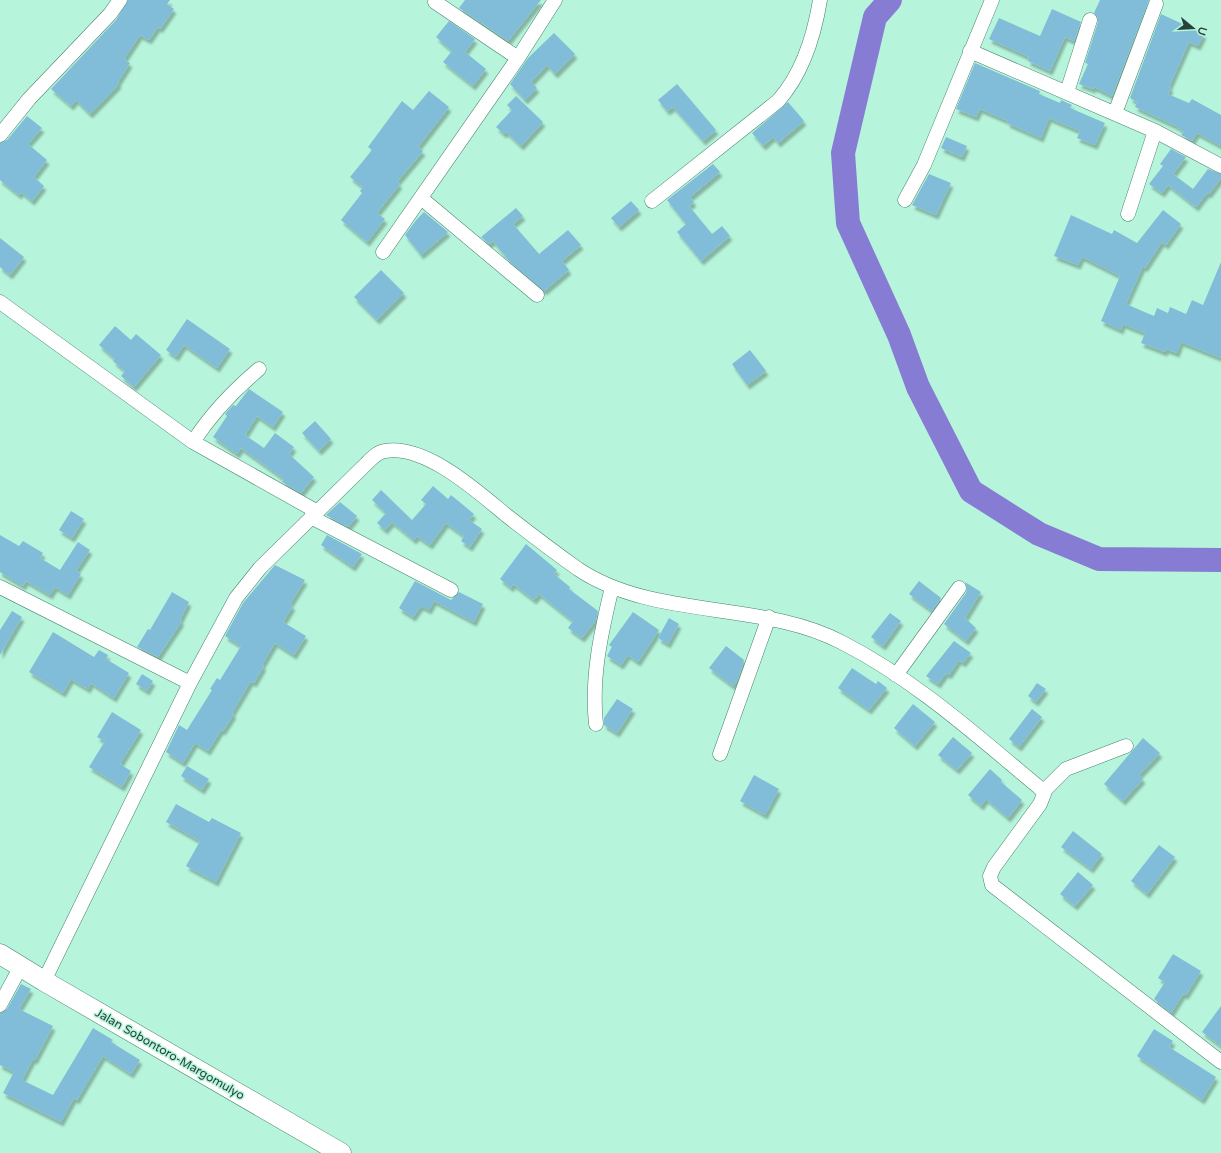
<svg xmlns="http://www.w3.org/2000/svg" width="1221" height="1153" viewBox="0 0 1221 1153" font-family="'Varela Round',sans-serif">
	<defs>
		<filter id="shadow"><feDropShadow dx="2.5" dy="4.5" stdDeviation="1" flood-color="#0004"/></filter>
	</defs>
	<rect width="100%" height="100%" fill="#b6f5dc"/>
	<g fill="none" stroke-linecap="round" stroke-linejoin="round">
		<path stroke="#877cd3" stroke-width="24" d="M 890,0 L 875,17 L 843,153 L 848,223 L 899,335 L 918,387 L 971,491 L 1039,534 L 1099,559 L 1221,560"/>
	</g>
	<path fill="#81bdd8" filter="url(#shadow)" d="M 128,0 L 170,0 L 167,4 L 174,9 L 160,29 L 158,27 L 149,40 L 140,35 L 124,59 L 130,63 L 118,82 L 119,84 L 90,114 L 76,100 L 71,106 L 51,89 L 116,20 Z
		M 465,0 L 541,0 L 508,41 L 459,8 Z
		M 1100,0 L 1149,0 L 1112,96 L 1094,87 L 1093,89 L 1079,84 L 1088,64 L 1085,63 L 1098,22 L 1098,18 L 1094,13 Z
		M 1052,9 L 1081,22 L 1074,41 L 1065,37 L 1050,71 L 1028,61 L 1029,57 L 989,39 L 999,18 L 1040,36 Z
		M 1161,14 L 1204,34 L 1198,46 L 1189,42 L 1169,87 L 1171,88 L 1168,94 L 1189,103 L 1192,99 L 1221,115 L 1221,146 L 1197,133 L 1192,141 L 1181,135 L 1184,132 L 1176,126 L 1135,107 L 1137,102 L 1130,98 Z
		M 449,21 L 475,39 L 465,52 L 486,69 L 473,86 L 443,62 L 452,51 L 436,37 Z
		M 554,33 L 575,54 L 555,74 L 547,65 L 531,82 L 537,88 L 525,100 L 510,84 L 528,58 Z
		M 975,63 L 1040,91 L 1039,94 L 1060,103 L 1061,100 L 1072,105 L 1070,108 L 1105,123 L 1095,145 L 1077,138 L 1080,131 L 1049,118 L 1041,138 L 1007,123 L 1008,121 L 980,109 L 976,117 L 956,109 Z
		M 677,84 L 716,130 L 703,141 L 673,107 L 667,111 L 658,100 Z
		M 429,91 L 449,107 L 418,147 L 423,151 L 397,182 L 400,184 L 377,213 L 385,219 L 367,242 L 341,220 L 362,193 L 360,191 L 363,187 L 350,177 L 372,150 L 368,147 L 402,101 L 413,110 Z
		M 516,96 L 543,122 L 521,146 L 506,132 L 504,134 L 496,127 L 512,110 L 507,105 Z
		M 788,102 L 804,121 L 778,143 L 773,137 L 763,146 L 752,133 Z
		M 27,116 L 42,128 L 28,144 L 47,160 L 34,177 L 44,186 L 32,201 L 21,192 L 19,195 L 0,180 L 0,143 L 7,140 Z
		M 946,137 L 967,146 L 962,157 L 941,148 Z
		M 1171,149 L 1186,157 L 1173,174 L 1193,189 L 1208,169 L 1221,174 L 1221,178 L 1209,194 L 1207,193 L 1196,207 L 1168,185 L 1162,193 L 1149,184 L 1163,166 L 1160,164 Z
		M 713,164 L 720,172 L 690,197 L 694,202 L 689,206 L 712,234 L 722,226 L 730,236 L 701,261 L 677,232 L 686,224 L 667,200 Z
		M 929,174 L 951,183 L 936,215 L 912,205 Z
		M 631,201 L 639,210 L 619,227 L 611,218 Z
		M 516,208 L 523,216 L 513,224 L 539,254 L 568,230 L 581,245 L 562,261 L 569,270 L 544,291 L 510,262 L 493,241 L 489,244 L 481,237 Z
		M 1163,210 L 1181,224 L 1166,245 L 1162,242 L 1145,268 L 1143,266 L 1126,304 L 1154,316 L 1157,308 L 1168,313 L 1170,307 L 1186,314 L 1192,300 L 1203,305 L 1221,262 L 1221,358 L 1181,342 L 1177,353 L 1166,349 L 1165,352 L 1141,343 L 1145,333 L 1123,324 L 1121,330 L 1101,321 L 1120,276 L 1082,257 L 1078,265 L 1054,256 L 1071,215 L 1112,234 L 1114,230 L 1137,243 Z
		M 424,212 L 448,232 L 421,255 L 405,235 L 417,219 Z
		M 0,238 L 24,257 L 10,275 L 0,267 Z
		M 381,270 L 404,293 L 377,320 L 354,297 Z
		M 187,319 L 230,349 L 217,368 L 184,345 L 176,357 L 166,350 Z
		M 115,326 L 131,340 L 136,334 L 161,355 L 134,387 L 121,376 L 125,371 L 113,361 L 115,359 L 99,345 Z
		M 750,350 L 766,371 L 747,385 L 732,364 Z
		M 249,389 L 283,412 L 273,427 L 257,416 L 245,435 L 264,448 L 275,433 L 294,447 L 289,454 L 314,477 L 301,493 L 282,482 L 284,479 L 241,448 L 237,454 L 213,437 L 227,416 L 225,414 L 233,405 L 236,406 Z
		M 315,421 L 331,439 L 319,451 L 302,433 Z
		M 433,486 L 448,499 L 451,495 L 474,514 L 469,520 L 482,529 L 470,547 L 461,541 L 464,536 L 446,523 L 430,545 L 417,536 L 414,540 L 392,522 L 385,530 L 377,523 L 386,513 L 372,500 L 381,490 L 412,520 L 426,504 L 421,500 Z
		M 340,502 L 357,516 L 348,527 L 326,515 Z
		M 71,511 L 84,519 L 72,538 L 59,530 Z
		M 0,535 L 19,546 L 23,541 L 43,553 L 40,558 L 60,570 L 78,542 L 90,550 L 76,571 L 81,574 L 68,595 L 55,587 L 50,595 L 26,581 L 23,586 L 0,572 Z
		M 327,535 L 362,554 L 353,567 L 321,545 Z
		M 526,544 L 557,570 L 554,574 L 570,587 L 569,589 L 598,611 L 596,620 L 582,638 L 568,628 L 573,621 L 539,594 L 534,600 L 513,584 L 511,588 L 500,579 Z
		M 275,565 L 305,580 L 290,604 L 293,606 L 283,622 L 306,636 L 294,655 L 275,643 L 262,665 L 264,666 L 254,683 L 251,681 L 232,713 L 234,714 L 223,731 L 221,730 L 208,751 L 195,743 L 183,763 L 166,752 L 179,725 L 187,730 L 212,690 L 210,689 L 217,678 L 220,680 L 241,646 L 225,636 L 243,603 Z
		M 415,581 L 451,600 L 459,592 L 483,604 L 474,622 L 434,601 L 429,610 L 421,606 L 413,617 L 399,608 Z
		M 919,581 L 941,598 L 932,611 L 909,594 Z
		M 965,582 L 981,592 L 965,618 L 976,628 L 966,641 L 944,624 L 966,593 L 967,588 Z
		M 172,592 L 189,602 L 180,620 L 182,621 L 158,657 L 137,647 L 148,629 L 150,630 Z
		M 12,611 L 22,617 L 0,655 L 0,630 Z
		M 633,612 L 659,630 L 638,662 L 628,655 L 621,665 L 607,656 L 612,647 L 609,645 Z
		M 890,613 L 901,621 L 883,646 L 871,637 Z
		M 669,618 L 679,624 L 668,644 L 658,638 Z
		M 53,632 L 94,657 L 99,650 L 108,655 L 106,659 L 129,673 L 114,698 L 91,683 L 88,689 L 71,679 L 63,693 L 29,672 Z
		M 954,641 L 971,653 L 963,663 L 959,660 L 949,675 L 946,673 L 938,684 L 926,676 Z
		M 726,646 L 744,660 L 738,679 L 733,686 L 709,668 Z
		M 852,668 L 876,684 L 878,681 L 887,688 L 869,710 L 838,688 Z
		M 142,674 L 153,681 L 147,691 L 136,684 Z
		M 1037,683 L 1046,689 L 1036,702 L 1028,696 Z
		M 617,699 L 633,709 L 617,733 L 604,725 L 604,718 Z
		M 913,704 L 935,722 L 915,746 L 894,728 Z
		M 1032,709 L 1042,717 L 1019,747 L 1009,739 Z
		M 112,712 L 141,730 L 120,764 L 131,771 L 122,787 L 89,767 L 105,741 L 97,737 Z
		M 953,737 L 972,753 L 957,770 L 938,755 Z
		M 1143,738 L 1160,753 L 1139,775 L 1143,779 L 1123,801 L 1104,784 Z
		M 187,766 L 209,779 L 202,790 L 181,776 Z
		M 990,769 L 1002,780 L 1001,782 L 1022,800 L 1008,818 L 986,799 L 981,806 L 968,795 Z
		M 754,775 L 779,789 L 765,815 L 740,801 Z
		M 176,804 L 209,822 L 212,818 L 241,833 L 216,882 L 186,866 L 200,841 L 166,822 Z
		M 1073,831 L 1102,854 L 1091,869 L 1061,847 Z
		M 1159,845 L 1175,857 L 1147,894 L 1131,881 Z
		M 1078,872 L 1093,885 L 1075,906 L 1060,894 Z
		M 1173,954 L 1201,971 L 1186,995 L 1183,994 L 1171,1013 L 1154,999 L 1165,982 L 1158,978 Z
		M 21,984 L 31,989 L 19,1009 L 53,1026 L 35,1060 L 33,1059 L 22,1080 L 53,1095 L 93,1028 L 113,1040 L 111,1042 L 140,1060 L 131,1074 L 103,1056 L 77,1100 L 74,1098 L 61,1122 L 3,1093 L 14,1072 L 0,1065 L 0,1013 L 7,1009 Z
		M 1221,1006 L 1221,1046 L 1202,1032 Z
		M 1154,1029 L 1173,1041 L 1169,1047 L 1216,1077 L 1202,1100 L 1137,1056 Z"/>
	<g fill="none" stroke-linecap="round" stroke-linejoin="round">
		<defs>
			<path id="street" d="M 435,2 L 518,58
				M 970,51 L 1155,131 L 1221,166
				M 1067,92 L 1090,20
				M 1115,113 L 1156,4
				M 0,135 L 29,99 L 110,14 L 120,0
				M 421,198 L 537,295
				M 905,200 L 924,165 L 992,0
				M 652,201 L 778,101 C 803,73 814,37 820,0
				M 1128,214 L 1155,131
				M 383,252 L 518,58 L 555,0
				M 0,302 L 193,442 L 316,511
				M 193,442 C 211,414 233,391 259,369
				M 311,517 L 451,590
				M 0,587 L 190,683
				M 896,675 L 959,588
				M 596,724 C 591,677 601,633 612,587
				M 720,754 L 769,617
				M 1043,792 L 1066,769 L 1126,746
				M 44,981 L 190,683 L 236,598 L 260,568 L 366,464 C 371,459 377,452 385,451 C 425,444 477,491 506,515 C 529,533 554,552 578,569 C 654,620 762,600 843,643 C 917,681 978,737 1041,789 L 1044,794 L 1040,804 L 994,867 L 990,876 L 992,885 L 1221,1062
				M 0,1005 L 21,966"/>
			<path id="secondary" d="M 0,954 L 44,981 L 341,1153"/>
		</defs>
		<use href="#street" stroke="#46826c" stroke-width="15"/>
		<use href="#secondary" stroke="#46826c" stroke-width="21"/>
		<use href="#street" stroke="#fff" stroke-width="14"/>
		<use href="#secondary" stroke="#fff" stroke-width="20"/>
	</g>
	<g text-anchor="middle" stroke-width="3" stroke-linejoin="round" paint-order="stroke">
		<g font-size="12" fill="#284238" stroke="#b6f5dc">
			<text transform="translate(170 1054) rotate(30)" y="4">Jalan Sobontoro-Margomulyo</text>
		</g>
	</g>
	<g transform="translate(1193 28) rotate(108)" stroke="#b6f5dc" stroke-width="3" paint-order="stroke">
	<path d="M0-3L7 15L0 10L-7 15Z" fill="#284238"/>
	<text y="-6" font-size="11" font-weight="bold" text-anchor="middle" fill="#284238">U</text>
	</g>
</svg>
